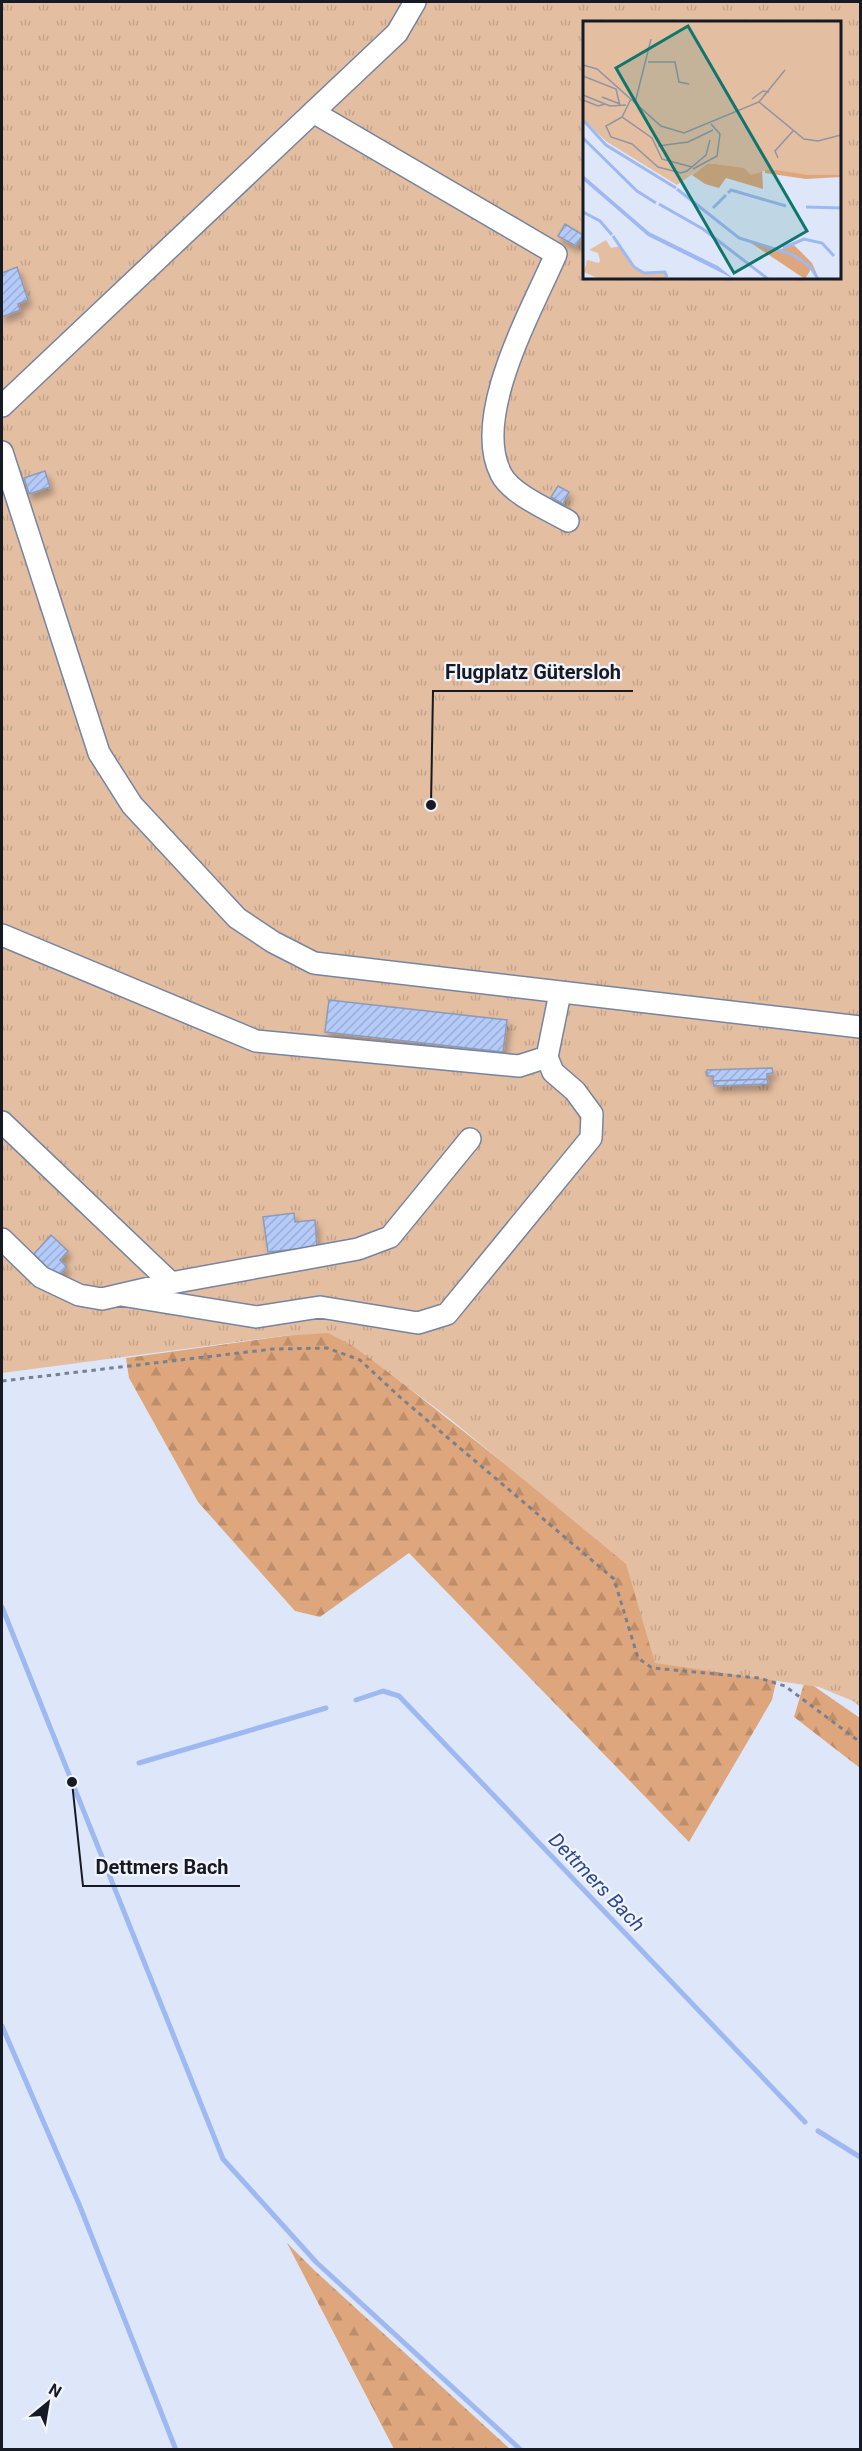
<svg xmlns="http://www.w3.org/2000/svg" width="862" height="2451" viewBox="0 0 862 2451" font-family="Roboto,sans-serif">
	<defs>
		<pattern id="forest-firs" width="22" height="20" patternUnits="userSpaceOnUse" patternTransform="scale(1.5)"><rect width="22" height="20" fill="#dea67c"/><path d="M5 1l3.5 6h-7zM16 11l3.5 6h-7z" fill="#be8e6b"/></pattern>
		<pattern id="park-tufts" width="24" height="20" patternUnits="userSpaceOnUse" patternTransform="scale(1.5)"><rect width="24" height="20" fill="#e4bea1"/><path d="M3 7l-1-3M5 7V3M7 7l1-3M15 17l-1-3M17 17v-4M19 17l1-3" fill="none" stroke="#c3a38a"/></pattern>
		<pattern id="building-hatch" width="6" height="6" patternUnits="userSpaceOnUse" patternTransform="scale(1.5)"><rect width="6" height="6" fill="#b4caf8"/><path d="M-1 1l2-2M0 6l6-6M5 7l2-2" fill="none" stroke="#9aadd4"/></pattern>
		<filter id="shadow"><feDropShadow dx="3.5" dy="6" stdDeviation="3" flood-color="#0004"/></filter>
	</defs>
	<rect width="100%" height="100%" fill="#dee7fa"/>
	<path fill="url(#forest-firs)" d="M 334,1329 L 629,1562 L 780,1663 L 772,1700 L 689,1842 L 409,1553 L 320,1617 L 295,1611 L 198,1502 L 129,1378 L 126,1358 Z
		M 805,1680 L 860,1718 L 860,1768 L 794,1717 Z
		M 287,2243 L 314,2270 L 510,2449 L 394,2449 Z"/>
	<path fill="url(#park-tufts)" fill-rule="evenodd" d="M 2,2 L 860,2 L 860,1707 L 853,1701 L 819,1687 L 655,1663 L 626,1564 L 449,1418 L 353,1346 L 328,1333 L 283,1336 L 2,1373 ZM 584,22 L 840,22 L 840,278 L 584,278 Z"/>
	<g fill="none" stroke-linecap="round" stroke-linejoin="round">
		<path stroke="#9eb8f1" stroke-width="5" d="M 2,1607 L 223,2159 L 316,2262 L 521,2450
			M 356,1700 L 383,1691 L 399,1696 L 805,2122
			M 139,1763 L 326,1708
			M 2,2026 L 79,2204 L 176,2450
			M 818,2131 L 860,2157"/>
	</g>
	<path fill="url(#building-hatch)" stroke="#8d9bb8" stroke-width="1.5" filter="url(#shadow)" d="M 565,224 L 583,235 L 576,246 L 558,236 Z
		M 17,267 L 28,300 L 18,304 L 20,310 L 2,317 L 2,273 Z
		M 45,471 L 50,487 L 29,494 L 24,478 Z
		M 558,486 L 569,492 L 563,504 L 551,497 Z
		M 329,1000 L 507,1020 L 503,1052 L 325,1032 Z
		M 772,1068 L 773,1073 L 767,1074 L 767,1079 L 713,1081 L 713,1076 L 707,1076 L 707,1070 Z
		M 767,1079 L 768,1084 L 714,1086 L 713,1081 Z
		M 294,1213 L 295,1222 L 315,1220 L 317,1247 L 268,1252 L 263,1217 Z
		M 51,1235 L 68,1251 L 60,1260 L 67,1267 L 57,1278 L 34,1254 Z"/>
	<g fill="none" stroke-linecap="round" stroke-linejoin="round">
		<defs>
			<path id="minor" d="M 313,112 L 556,254 C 532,310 471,416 501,474 C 511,494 549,510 568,521
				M 2,406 L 397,33 L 415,2
				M 2,452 L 99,753 L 132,805 L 237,918 L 273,942 L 314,963 L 860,1027
				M 2,935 L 256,1041 L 519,1066 L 547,1057
				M 2,1122 L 171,1283
				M 2,1239 L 41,1277 L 79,1295 L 102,1299 L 171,1283 L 358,1249 L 390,1237 L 470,1139
				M 121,1295 L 256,1317 L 320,1307 L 418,1323 L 447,1314 L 591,1138 L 592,1114 L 575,1091 L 553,1072 L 547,1057 L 560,993"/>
		</defs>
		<use href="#minor" stroke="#7684a0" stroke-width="24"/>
		<path stroke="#79808f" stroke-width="3" stroke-dasharray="4.5 4.5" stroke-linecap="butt" d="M 2,1381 L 273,1349 L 327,1348 L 360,1360 L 401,1398 L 614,1579 L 638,1658 L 652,1668 L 759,1678 L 785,1686 L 860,1742"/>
		<use href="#minor" stroke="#fff" stroke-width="21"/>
	</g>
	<g text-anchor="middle" stroke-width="4.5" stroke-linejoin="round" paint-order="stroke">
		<g font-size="20" font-style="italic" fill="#2d488b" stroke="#f1f4fa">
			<text transform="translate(597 1882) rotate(46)" y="7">Dettmers Bach</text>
		</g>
	</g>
	<g transform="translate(583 21)">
		<rect width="258" height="258" fill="#dee7fa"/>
		<path d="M 23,219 L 28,227 L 37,225 L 51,246 L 61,253 L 82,252 L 84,258 L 16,258 L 1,251 L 4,239 L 16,242 L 17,239 L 15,232 L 6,229 Z" fill="#e4bea1"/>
		<path d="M 125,142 L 179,148 L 180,168 L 143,157 L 136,167 L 122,163 L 109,154 ZM 182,148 L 258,153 L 258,156 L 223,158 L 182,152 ZM 165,220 L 198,228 L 211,224 L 229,242 L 236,258 L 228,248 L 222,258 Z" fill="#dea67c"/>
		<path d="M 0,0 L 258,0 L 258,154 L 225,154 L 187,148 L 168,154 L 161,147 L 125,142 L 94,164 L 24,121 L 0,98 Z" fill="#e4bea1"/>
		<path d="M 0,154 L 66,211 L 135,245 L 151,258 L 65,215 L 0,159 Z" fill="#9eb8f1"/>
		<path fill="none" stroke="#9eb8f1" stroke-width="3" d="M 1,100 L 23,124 L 93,167M 0,117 L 54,170 L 73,182M 94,168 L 156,217 L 208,233 L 227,245 L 235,258M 145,172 L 148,169 L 203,185M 76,183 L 120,208 L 185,258M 223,186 L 258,187M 130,187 L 143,174M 0,191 L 17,200 L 29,214M 30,215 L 51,246 L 61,252 L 82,251 L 84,256M 200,227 L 221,218 L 239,222 L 251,235"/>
		<path fill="none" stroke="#8e95a5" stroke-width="1.5" d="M 65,41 L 92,41 L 96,61 L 106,63M 0,44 L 14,48 L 78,105 L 101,112 L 176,81 L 202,49M 0,55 L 33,68 L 37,85M 0,74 L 27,85 L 43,84M 19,76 L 37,83M 169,78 L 180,70 L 186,71M 0,79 L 15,85 L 22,83M 176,81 L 221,118 L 235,120 L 258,114M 52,82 L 68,18M 39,96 L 48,78M 75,125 L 105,121 L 130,109M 195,137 L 192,130 L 210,110M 109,146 L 79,138 L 69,117 L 39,96 L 23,105 L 28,116 L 49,123 L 75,146 L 98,152 L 104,150 L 123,134 L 127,119M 110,148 L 134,135 L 137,113 L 128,103"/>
		<path fill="#0f766e" fill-opacity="0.15" stroke="#0f766e" stroke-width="3" d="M 105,5 L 224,210 L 151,252 L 33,47 Z"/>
		<rect width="258" height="258" fill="none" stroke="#151a25" stroke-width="3"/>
	</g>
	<path fill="none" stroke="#151a25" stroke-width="2" d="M431 805L433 691H633M72 1782L83 1886H240"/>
	<g fill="#151a25" stroke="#f1f4fa" stroke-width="2">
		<circle cx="431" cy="805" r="6"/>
		<circle cx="72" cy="1782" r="6"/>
	</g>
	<g font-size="20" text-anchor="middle" font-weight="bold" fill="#151a25" stroke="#f1f4fa" stroke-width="4.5" stroke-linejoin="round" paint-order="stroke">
		<text x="533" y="679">Flugplatz Gütersloh</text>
		<text x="162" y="1874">Dettmers Bach</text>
	</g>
	<rect width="862" height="2451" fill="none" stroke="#151a25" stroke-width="6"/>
	<g transform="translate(48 2403) rotate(30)" stroke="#f1f4fa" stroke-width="4.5" paint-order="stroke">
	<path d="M0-4.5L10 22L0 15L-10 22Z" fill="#151a25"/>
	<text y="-9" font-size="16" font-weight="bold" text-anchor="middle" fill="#151a25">N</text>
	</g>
</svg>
